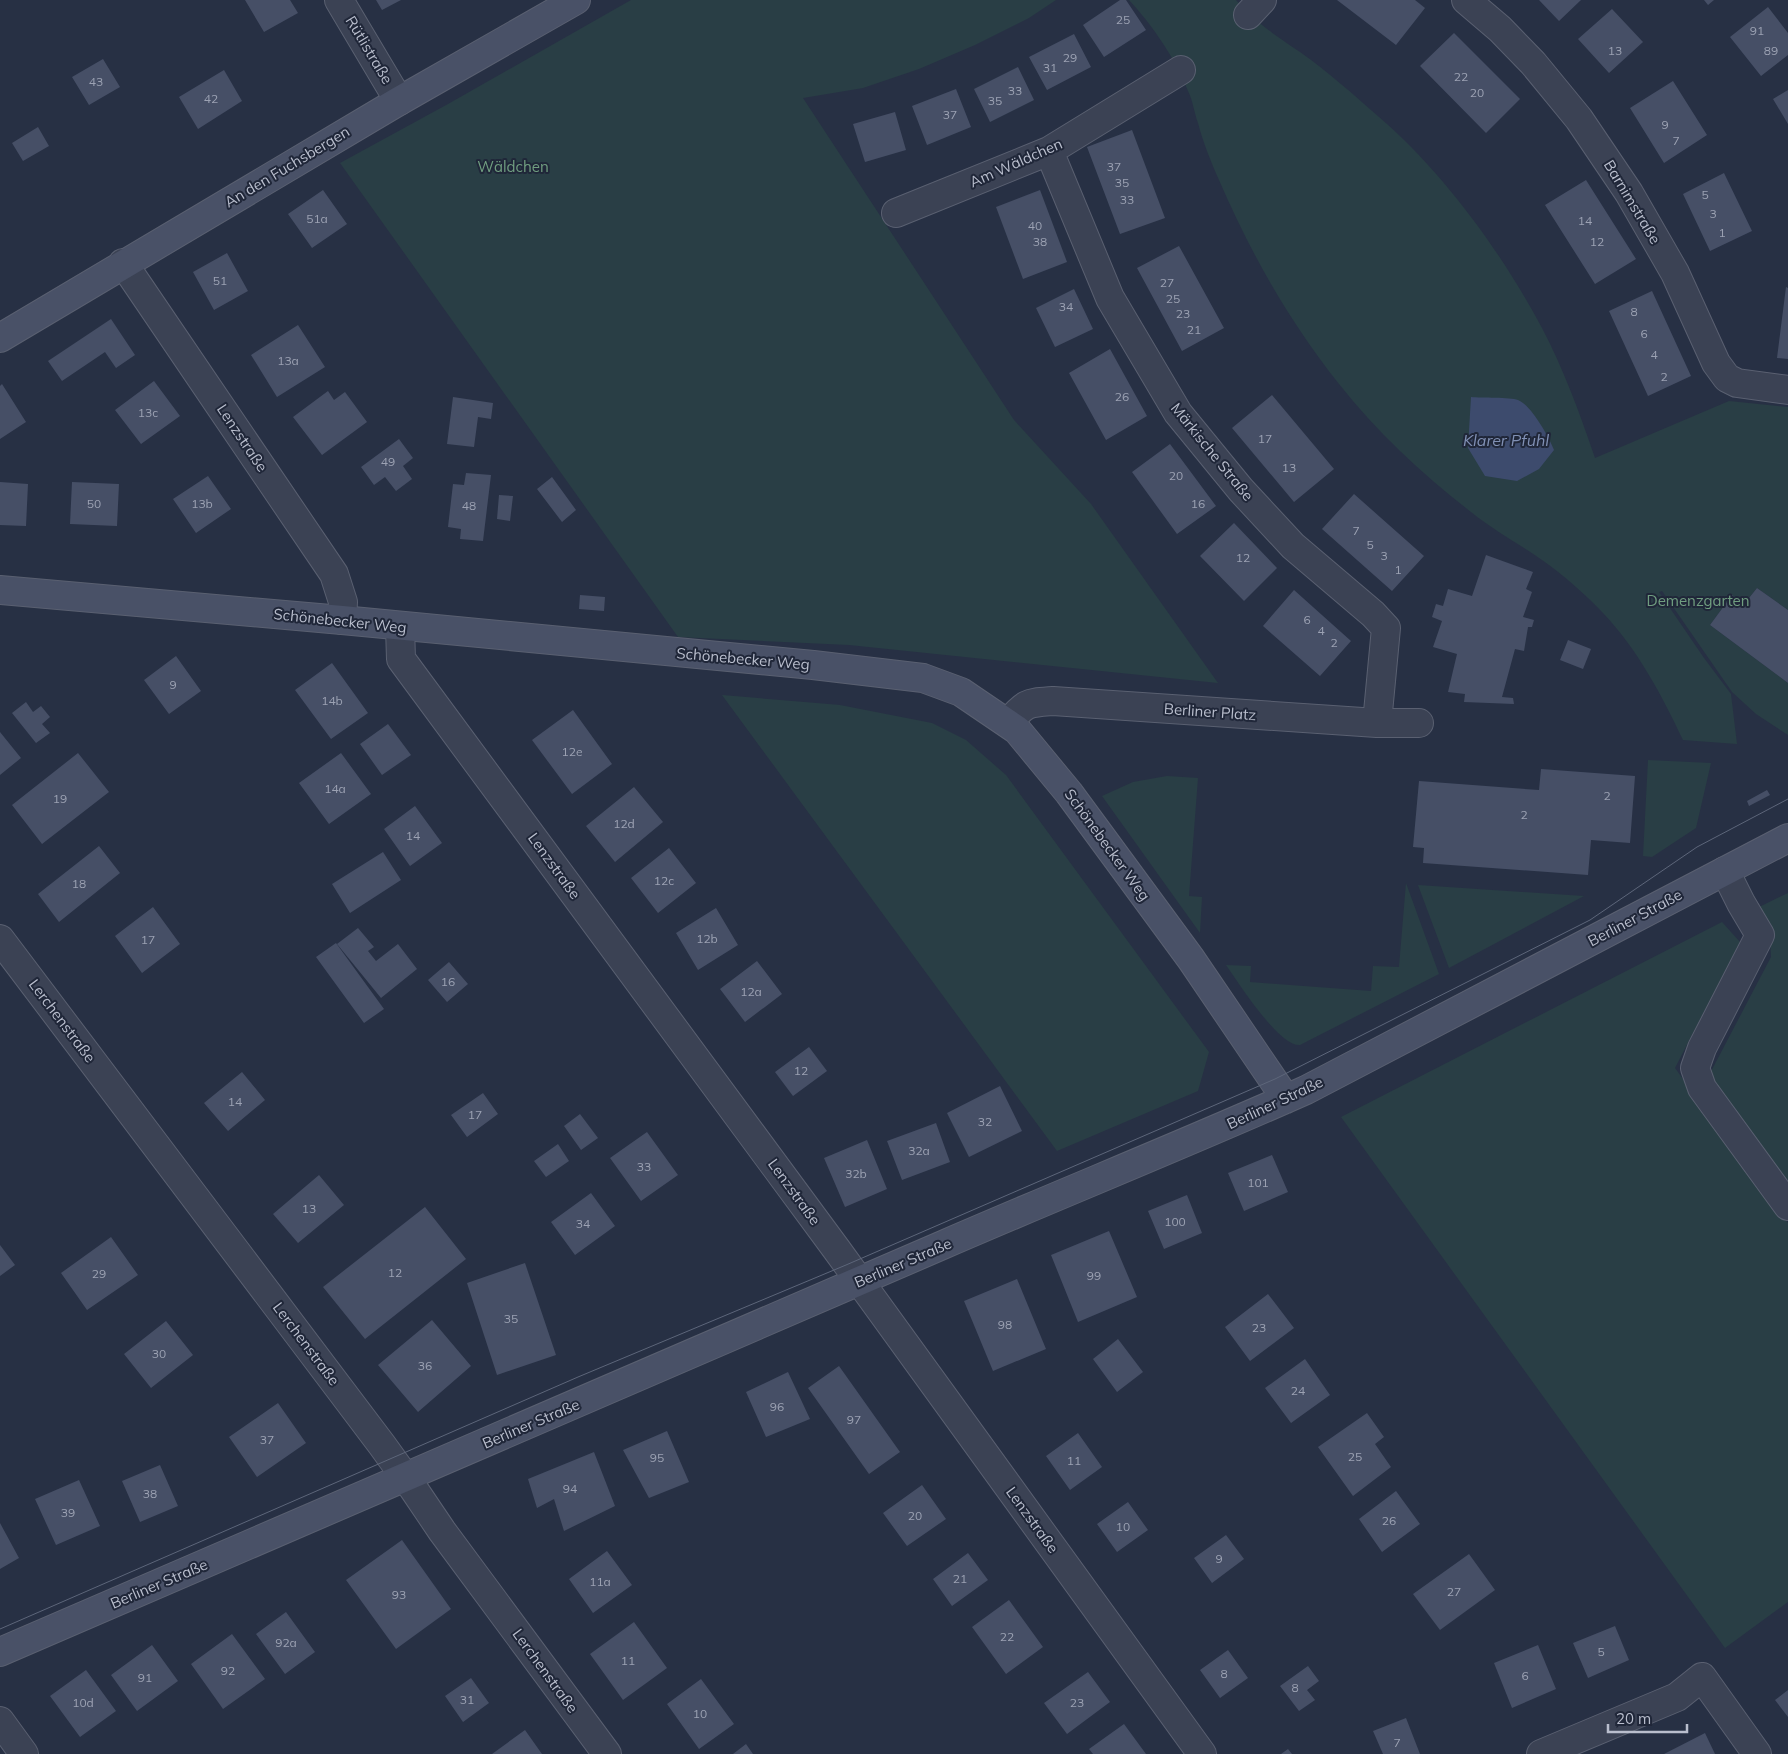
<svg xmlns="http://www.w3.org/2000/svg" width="1788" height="1754" viewBox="0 0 1788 1754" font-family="Mulish,sans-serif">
	<rect width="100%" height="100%" fill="#273044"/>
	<path fill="#293e45" d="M 631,0 L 1056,0 L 1029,18 L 975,45 L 919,69 L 863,88 L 803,98 L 1014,420 L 1091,504 L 1218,683 L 849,645 L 678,637 L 340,163 L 448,104 Z
		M 1129,0 L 1236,0 C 1254,22 1277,36 1300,52 C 1328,72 1353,94 1379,117 C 1444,173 1502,253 1542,328 C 1564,370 1580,414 1595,458 L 1729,401 L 1788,407 L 1788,610 L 1757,588 L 1745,603 L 1732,595 L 1710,625 L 1788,683 L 1788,735 L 1756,714 L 1732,692 L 1662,591 L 1659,592 L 1704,658 L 1731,694 L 1737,744 L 1683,740 C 1661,694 1638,650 1603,613 C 1588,597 1570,581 1553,568 C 1527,548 1497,533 1471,512 C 1423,475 1377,432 1339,384 C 1289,321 1251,254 1219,180 C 1211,162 1203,142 1198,123 C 1194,112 1193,101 1188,91 C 1175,58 1153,26 1129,0 Z
		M 722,695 L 840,705 L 932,723 L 966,740 L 1006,775 L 1209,1052 L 1198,1091 L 1057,1151 Z
		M 1648,760 L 1711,763 L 1696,828 L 1652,857 L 1643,856 Z
		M 1167,776 L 1198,778 L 1189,896 L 1202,897 L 1200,933 L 1102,796 L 1133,782 Z
		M 1406,883 L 1439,974 L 1300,1045 C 1279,1047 1238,982 1226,965 L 1251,966 L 1250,982 L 1371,991 L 1373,966 L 1399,967 Z
		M 1418,885 L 1584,896 L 1449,968 Z
		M 1788,893 L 1788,1195 L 1706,1081 L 1771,957 L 1770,936 L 1757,908 Z
		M 1722,922 L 1740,942 L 1675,1068 L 1788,1223 L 1788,1602 L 1725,1648 L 1341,1117 Z"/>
	<path fill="#3d4b6d" d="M 1471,397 C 1481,398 1510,397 1518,400 C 1531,405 1549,437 1554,450 L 1539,469 L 1517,481 L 1485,476 L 1468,448 Z"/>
	<path fill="#464f66" d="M 245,0 L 290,0 L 298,13 L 264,32 Z
		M 376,0 L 401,0 L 382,10 Z
		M 1120,0 L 1126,0 L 1146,30 L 1104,57 L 1083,25 Z
		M 1337,0 L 1415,0 L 1425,8 L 1396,45 Z
		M 1539,0 L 1581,0 L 1559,21 Z
		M 1704,0 L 1714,0 L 1708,5 Z
		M 1768,7 L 1788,33 L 1788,55 L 1761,76 L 1730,37 Z
		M 1612,9 L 1643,42 L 1609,73 L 1578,39 Z
		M 1454,33 L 1520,99 L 1486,133 L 1420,66 Z
		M 1074,34 L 1091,67 L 1047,90 L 1029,57 Z
		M 103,59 L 120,87 L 89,105 L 72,77 Z
		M 1018,67 L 1034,100 L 990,122 L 974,89 Z
		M 224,70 L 242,101 L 198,129 L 179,97 Z
		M 1673,81 L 1707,135 L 1664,163 L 1630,108 Z
		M 956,89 L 971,127 L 927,145 L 912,106 Z
		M 1788,90 L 1788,124 L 1773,99 Z
		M 895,112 L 906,150 L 865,162 L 853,124 Z
		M 38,127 L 49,146 L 23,161 L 12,143 Z
		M 1132,130 L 1165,218 L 1120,234 L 1087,147 Z
		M 1724,173 L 1752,231 L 1710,251 L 1683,194 Z
		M 1586,180 L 1636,259 L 1595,284 L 1545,205 Z
		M 323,190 L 347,224 L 312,248 L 288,214 Z
		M 1040,190 L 1067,262 L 1023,279 L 996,207 Z
		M 1179,246 L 1224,328 L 1182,351 L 1137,268 Z
		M 227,253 L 248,291 L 214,310 L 193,272 Z
		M 1786,287 L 1788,288 L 1788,359 L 1777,358 Z
		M 1074,289 L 1093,329 L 1055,347 L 1036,308 Z
		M 1652,291 L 1691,376 L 1648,396 L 1609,311 Z
		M 111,319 L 135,355 L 116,368 L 105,352 L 62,381 L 48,361 Z
		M 298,325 L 325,367 L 277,397 L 251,355 Z
		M 1110,349 L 1147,416 L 1106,440 L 1069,373 Z
		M 154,381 L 180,416 L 141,444 L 115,410 Z
		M 2,384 L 26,422 L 0,439 L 0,386 Z
		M 328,391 L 334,400 L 345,392 L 367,422 L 322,455 L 293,417 Z
		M 1272,395 L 1334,469 L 1294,502 L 1232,428 Z
		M 453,397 L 493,403 L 491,419 L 478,417 L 474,447 L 447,444 Z
		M 399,439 L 413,458 L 403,466 L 412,479 L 396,491 L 385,477 L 374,485 L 361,467 Z
		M 1170,444 L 1216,506 L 1177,534 L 1132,472 Z
		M 466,473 L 491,475 L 483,541 L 460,539 L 461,529 L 448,527 L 453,484 L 464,485 Z
		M 208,476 L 231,509 L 196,533 L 173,499 Z
		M 552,477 L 576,510 L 562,522 L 537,489 Z
		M 0,482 L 28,484 L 26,526 L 0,525 Z
		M 72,482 L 119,484 L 117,526 L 70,524 Z
		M 1354,494 L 1424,556 L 1392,591 L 1322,529 Z
		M 499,495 L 513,496 L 510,521 L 497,519 Z
		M 1234,523 L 1277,568 L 1244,601 L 1200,556 Z
		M 1486,555 L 1533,572 L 1526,589 L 1532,592 L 1523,617 L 1534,620 L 1532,627 L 1528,627 L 1524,651 L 1515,649 L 1502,697 L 1513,698 L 1514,704 L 1464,702 L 1465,694 L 1448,692 L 1457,654 L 1433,647 L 1442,621 L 1432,617 L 1436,604 L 1443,606 L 1448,589 L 1472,596 Z
		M 1757,588 L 1788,610 L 1788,683 L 1710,625 L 1732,595 L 1745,603 Z
		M 1294,590 L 1351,641 L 1320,676 L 1263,626 Z
		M 580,595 L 605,597 L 604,611 L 579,609 Z
		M 1568,640 L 1591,649 L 1583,669 L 1560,660 Z
		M 176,656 L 201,691 L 169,714 L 144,680 Z
		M 332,663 L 368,713 L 331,739 L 295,690 Z
		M 26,702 L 33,712 L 41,706 L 50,717 L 42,724 L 50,733 L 36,743 L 12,713 Z
		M 573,710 L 612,764 L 572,794 L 532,740 Z
		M 388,724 L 411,755 L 382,775 L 360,744 Z
		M 0,732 L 21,758 L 0,775 Z
		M 78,753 L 109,792 L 42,844 L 12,805 Z
		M 341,753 L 371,794 L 329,824 L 299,783 Z
		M 1541,769 L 1635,776 L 1630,843 L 1591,840 L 1588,875 L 1423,863 L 1424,848 L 1413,847 L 1419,781 L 1539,790 Z
		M 634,787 L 663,822 L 615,862 L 586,826 Z
		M 1767,790 L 1770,795 L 1749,806 L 1747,801 Z
		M 415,806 L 442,843 L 410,866 L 384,829 Z
		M 99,846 L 120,873 L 59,922 L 38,894 Z
		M 669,848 L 696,883 L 658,913 L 631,878 Z
		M 383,852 L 401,880 L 350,913 L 332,884 Z
		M 153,907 L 180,944 L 142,973 L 115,936 Z
		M 716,908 L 738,945 L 698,970 L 676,933 Z
		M 358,928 L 374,947 L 368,951 L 376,961 L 398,944 L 417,969 L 381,998 L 337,944 Z
		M 336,943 L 384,1009 L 364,1023 L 316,957 Z
		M 757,961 L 782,994 L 745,1022 L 720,989 Z
		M 449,962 L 468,984 L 447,1002 L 428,980 Z
		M 809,1047 L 827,1071 L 793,1096 L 775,1072 Z
		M 242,1072 L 265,1100 L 228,1131 L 204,1103 Z
		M 1000,1086 L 1022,1131 L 969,1157 L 947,1113 Z
		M 483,1093 L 498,1114 L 467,1137 L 451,1115 Z
		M 580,1114 L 598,1138 L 581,1150 L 564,1126 Z
		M 936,1123 L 950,1162 L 902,1180 L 887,1141 Z
		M 647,1132 L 678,1175 L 641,1201 L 610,1158 Z
		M 867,1140 L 887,1189 L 845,1207 L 824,1158 Z
		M 558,1144 L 569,1161 L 546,1177 L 534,1161 Z
		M 1272,1155 L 1288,1192 L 1244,1211 L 1228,1173 Z
		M 319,1175 L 344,1205 L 298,1243 L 273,1214 Z
		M 591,1193 L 615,1226 L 575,1255 L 551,1222 Z
		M 1187,1195 L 1202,1233 L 1164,1249 L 1148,1211 Z
		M 425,1207 L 466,1259 L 365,1339 L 323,1287 Z
		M 1109,1231 L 1137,1297 L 1078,1322 L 1051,1255 Z
		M 111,1237 L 138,1275 L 87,1310 L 61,1273 Z
		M 0,1245 L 15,1265 L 0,1276 Z
		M 525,1263 L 556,1355 L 497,1375 L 467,1283 Z
		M 1017,1279 L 1046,1349 L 993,1371 L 964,1301 Z
		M 1268,1294 L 1294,1328 L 1250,1361 L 1225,1327 Z
		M 432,1320 L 471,1366 L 418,1412 L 378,1365 Z
		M 166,1321 L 193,1355 L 151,1388 L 124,1354 Z
		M 1118,1339 L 1143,1372 L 1117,1392 L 1093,1359 Z
		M 1305,1359 L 1330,1395 L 1291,1423 L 1265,1388 Z
		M 839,1366 L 900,1452 L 869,1474 L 808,1388 Z
		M 788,1372 L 810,1419 L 766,1437 L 746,1392 Z
		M 278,1403 L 306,1443 L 257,1477 L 229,1437 Z
		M 1367,1413 L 1384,1437 L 1375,1444 L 1391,1467 L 1353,1496 L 1318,1447 Z
		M 667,1431 L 689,1482 L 649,1498 L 623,1450 Z
		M 1078,1433 L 1102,1467 L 1070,1490 L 1046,1456 Z
		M 594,1452 L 615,1506 L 564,1531 L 554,1499 L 537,1508 L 528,1479 Z
		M 160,1465 L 178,1506 L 140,1522 L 122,1481 Z
		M 79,1480 L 100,1526 L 56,1545 L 35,1499 Z
		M 922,1485 L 946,1519 L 907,1546 L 883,1513 Z
		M 1396,1491 L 1420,1524 L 1382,1552 L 1359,1519 Z
		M 1128,1502 L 1148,1530 L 1117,1552 L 1097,1524 Z
		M 0,1523 L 19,1558 L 0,1569 Z
		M 1226,1535 L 1244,1559 L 1212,1583 L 1194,1558 Z
		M 402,1540 L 451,1609 L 396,1649 L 346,1580 Z
		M 607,1551 L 632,1585 L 593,1613 L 569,1579 Z
		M 968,1553 L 988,1580 L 952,1606 L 933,1579 Z
		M 1469,1554 L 1495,1590 L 1440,1630 L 1413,1594 Z
		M 1009,1600 L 1043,1647 L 1006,1674 L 972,1627 Z
		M 286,1612 L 315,1652 L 285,1674 L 256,1634 Z
		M 634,1622 L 667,1668 L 623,1700 L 590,1654 Z
		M 1615,1626 L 1629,1660 L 1588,1678 L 1573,1643 Z
		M 232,1634 L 265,1679 L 223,1709 L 191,1664 Z
		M 152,1645 L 178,1681 L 137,1711 L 111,1675 Z
		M 1538,1645 L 1556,1689 L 1512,1708 L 1494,1663 Z
		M 1228,1650 L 1248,1678 L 1220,1698 L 1200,1670 Z
		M 1308,1666 L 1319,1681 L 1307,1690 L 1315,1700 L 1299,1711 L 1280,1686 Z
		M 86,1670 L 116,1711 L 80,1737 L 50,1696 Z
		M 1088,1672 L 1110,1702 L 1067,1734 L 1044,1703 Z
		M 471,1678 L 489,1703 L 463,1722 L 445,1696 Z
		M 701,1679 L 734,1724 L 699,1749 L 667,1704 Z
		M 1788,1690 L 1788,1717 L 1775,1700 Z
		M 1406,1718 L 1420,1754 L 1383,1754 L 1373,1731 Z
		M 1124,1724 L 1146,1754 L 1093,1754 L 1089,1749 Z
		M 525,1730 L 542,1754 L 492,1754 Z
		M 1705,1733 L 1715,1754 L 1664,1754 Z
		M 746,1744 L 753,1754 L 733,1754 Z
		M 1288,1749 L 1292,1754 L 1281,1754 Z"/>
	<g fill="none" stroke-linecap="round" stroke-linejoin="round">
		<defs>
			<path id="street" d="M 339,0 L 399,101
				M 1466,0 L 1500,29 L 1533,63 L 1579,119 L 1629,193 L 1675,273 L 1716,363 L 1727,378 L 1737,383 L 1788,390
				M 1248,15 L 1262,0
				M 1049,151 L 1110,298 L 1178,413 L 1241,490 L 1293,546 L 1373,614 L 1386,628 L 1377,723
				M 896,213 L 1049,151 L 1181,70
				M 123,263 L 334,574 L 343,602 L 342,620
				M 400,627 L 401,659 L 837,1250 L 1202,1754
				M 1008,723 C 1026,702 1027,703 1053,701 L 1377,723 L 1419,723
				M 1725,871 L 1741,903 L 1760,935 L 1702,1048 L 1695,1068 L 1702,1088 L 1788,1206
				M 0,939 L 382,1445 L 413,1488 L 442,1531 L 607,1754
				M 0,1721 L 24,1754
				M 1541,1754 L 1677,1697 L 1702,1677 L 1757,1754"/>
			<path id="secondary" d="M 0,338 L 399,101 L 576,0
				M 0,590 L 342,620 L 813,665 L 923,678 L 961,692 L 1017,730 L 1069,793 L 1191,959 L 1286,1099
				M 0,1652 C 315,1517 630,1381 945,1244 C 1065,1192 1187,1143 1306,1090 L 1788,838"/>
		</defs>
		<use href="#street" stroke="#5a6071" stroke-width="30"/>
		<use href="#secondary" stroke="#5a6071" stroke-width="30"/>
		<use href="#street" stroke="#3b4254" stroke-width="28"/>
		<use href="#secondary" stroke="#495167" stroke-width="28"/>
		<path stroke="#5d667a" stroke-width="1" d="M 0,1629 L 578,1377 L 846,1265 L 1275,1079 L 1590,920 L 1697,847 L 1788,799"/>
	</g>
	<g text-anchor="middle" stroke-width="4" stroke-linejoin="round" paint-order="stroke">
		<g font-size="12" fill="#9ca2b3">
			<text x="1123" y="24">25</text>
			<text x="1757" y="35">91</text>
			<text x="1615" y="55">13</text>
			<text x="1771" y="55">89</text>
			<text x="1070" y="62">29</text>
			<text x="1050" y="72">31</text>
			<text x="1461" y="81">22</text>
			<text x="96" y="86">43</text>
			<text x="1015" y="95">33</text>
			<text x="1477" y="97">20</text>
			<text x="211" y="103">42</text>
			<text x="995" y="105">35</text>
			<text x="950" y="119">37</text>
			<text x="1665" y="129">9</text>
			<text x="1676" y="145">7</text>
			<text x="1114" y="171">37</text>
			<text x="1122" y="187">35</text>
			<text x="1705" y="199">5</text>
			<text x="1127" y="204">33</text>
			<text x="1713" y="218">3</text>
			<text x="317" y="223">51a</text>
			<text x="1585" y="225">14</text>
			<text x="1035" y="230">40</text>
			<text x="1722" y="237">1</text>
			<text x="1040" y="246">38</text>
			<text x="1597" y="246">12</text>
			<text x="220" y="285">51</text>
			<text x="1167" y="287">27</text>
			<text x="1173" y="303">25</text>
			<text x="1066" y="311">34</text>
			<text x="1634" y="316">8</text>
			<text x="1183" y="318">23</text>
			<text x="1194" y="334">21</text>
			<text x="1644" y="338">6</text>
			<text x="1654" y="359">4</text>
			<text x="288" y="365">13a</text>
			<text x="1664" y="381">2</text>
			<text x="1122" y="401">26</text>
			<text x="148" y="417">13c</text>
			<text x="1265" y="443">17</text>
			<text x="388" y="466">49</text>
			<text x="1289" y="472">13</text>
			<text x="1176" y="480">20</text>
			<text x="94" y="508">50</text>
			<text x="202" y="508">13b</text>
			<text x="1198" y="508">16</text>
			<text x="469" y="510">48</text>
			<text x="1356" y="535">7</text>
			<text x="1370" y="549">5</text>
			<text x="1384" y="560">3</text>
			<text x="1243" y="562">12</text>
			<text x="1398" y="574">1</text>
			<text x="1307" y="624">6</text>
			<text x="1321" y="635">4</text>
			<text x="1334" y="647">2</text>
			<text x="173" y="689">9</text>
			<text x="332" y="705">14b</text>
			<text x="572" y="756">12e</text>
			<text x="335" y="793">14a</text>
			<text x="1607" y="800">2</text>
			<text x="60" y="803">19</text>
			<text x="1524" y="819">2</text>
			<text x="624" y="828">12d</text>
			<text x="413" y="840">14</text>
			<text x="664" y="885">12c</text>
			<text x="79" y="888">18</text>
			<text x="707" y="943">12b</text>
			<text x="148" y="944">17</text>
			<text x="448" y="986">16</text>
			<text x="751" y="996">12a</text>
			<text x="801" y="1075">12</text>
			<text x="235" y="1106">14</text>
			<text x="475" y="1119">17</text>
			<text x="985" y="1126">32</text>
			<text x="919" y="1155">32a</text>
			<text x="644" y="1171">33</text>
			<text x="856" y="1178">32b</text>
			<text x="1258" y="1187">101</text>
			<text x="309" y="1213">13</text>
			<text x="1175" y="1226">100</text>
			<text x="583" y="1228">34</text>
			<text x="395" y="1277">12</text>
			<text x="99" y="1278">29</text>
			<text x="1094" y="1280">99</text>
			<text x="511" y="1323">35</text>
			<text x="1005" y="1329">98</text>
			<text x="1259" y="1332">23</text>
			<text x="159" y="1358">30</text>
			<text x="425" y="1370">36</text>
			<text x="1298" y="1395">24</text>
			<text x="777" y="1411">96</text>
			<text x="854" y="1424">97</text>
			<text x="267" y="1444">37</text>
			<text x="1355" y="1461">25</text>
			<text x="657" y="1462">95</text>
			<text x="1074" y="1465">11</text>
			<text x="570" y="1493">94</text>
			<text x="150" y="1498">38</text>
			<text x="68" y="1517">39</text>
			<text x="915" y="1520">20</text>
			<text x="1389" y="1525">26</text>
			<text x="1123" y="1531">10</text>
			<text x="1219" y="1563">9</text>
			<text x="960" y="1583">21</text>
			<text x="600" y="1586">11a</text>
			<text x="1454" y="1596">27</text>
			<text x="399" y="1599">93</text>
			<text x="1007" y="1641">22</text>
			<text x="286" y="1647">92a</text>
			<text x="1601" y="1656">5</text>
			<text x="628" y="1665">11</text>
			<text x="228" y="1675">92</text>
			<text x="1224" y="1678">8</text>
			<text x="1525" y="1680">6</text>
			<text x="145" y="1682">91</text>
			<text x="1295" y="1692">8</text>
			<text x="467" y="1704">31</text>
			<text x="83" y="1707">10d</text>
			<text x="1077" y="1707">23</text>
			<text x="700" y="1718">10</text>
			<text x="1397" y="1747">7</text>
		</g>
		<g font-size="15" fill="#b9becd" stroke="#202739">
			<text transform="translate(369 50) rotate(59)" y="5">Rütlistraße</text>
			<text transform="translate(1016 163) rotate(-24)" y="5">Am Wäldchen</text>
			<text transform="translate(287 167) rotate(-31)" y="5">An den Fuchsbergen</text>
			<text transform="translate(1632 202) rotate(59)" y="5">Barnimstraße</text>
			<text transform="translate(242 438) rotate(56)" y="5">Lenzstraße</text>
			<text transform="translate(1212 452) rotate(51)" y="5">Märkische Straße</text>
			<text transform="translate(340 621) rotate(6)" y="5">Schönebecker Weg</text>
			<text transform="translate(743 659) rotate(5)" y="5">Schönebecker Weg</text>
			<text transform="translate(1210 712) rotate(4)" y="5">Berliner Platz</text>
			<text transform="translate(1107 845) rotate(54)" y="5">Schönebecker Weg</text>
			<text transform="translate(554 866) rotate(54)" y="5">Lenzstraße</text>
			<text transform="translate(1635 918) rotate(-28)" y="5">Berliner Straße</text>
			<text transform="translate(62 1021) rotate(53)" y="5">Lerchenstraße</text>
			<text transform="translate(1275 1103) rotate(-25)" y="5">Berliner Straße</text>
			<text transform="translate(794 1192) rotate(54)" y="5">Lenzstraße</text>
			<text transform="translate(903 1263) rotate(-23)" y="5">Berliner Straße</text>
			<text transform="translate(306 1344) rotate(53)" y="5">Lerchenstraße</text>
			<text transform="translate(531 1424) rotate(-23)" y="5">Berliner Straße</text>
			<text transform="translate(1032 1520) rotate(54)" y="5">Lenzstraße</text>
			<text transform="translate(159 1584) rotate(-23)" y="5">Berliner Straße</text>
			<text transform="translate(545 1671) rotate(54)" y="5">Lerchenstraße</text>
		</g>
		<g font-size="15" fill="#709e80" stroke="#202739">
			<text x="513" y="172">Wäldchen</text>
			<text x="1698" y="606">Demenzgarten</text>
		</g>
		<g font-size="16" font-style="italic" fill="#8090b4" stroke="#202739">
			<text x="1506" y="446">Klarer Pfuhl</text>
		</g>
	</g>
	<path d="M1608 1724v8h79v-8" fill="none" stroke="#b9becd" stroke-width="2.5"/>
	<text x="1616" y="1724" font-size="15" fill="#b9becd" stroke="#202739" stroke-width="4" paint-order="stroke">20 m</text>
</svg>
